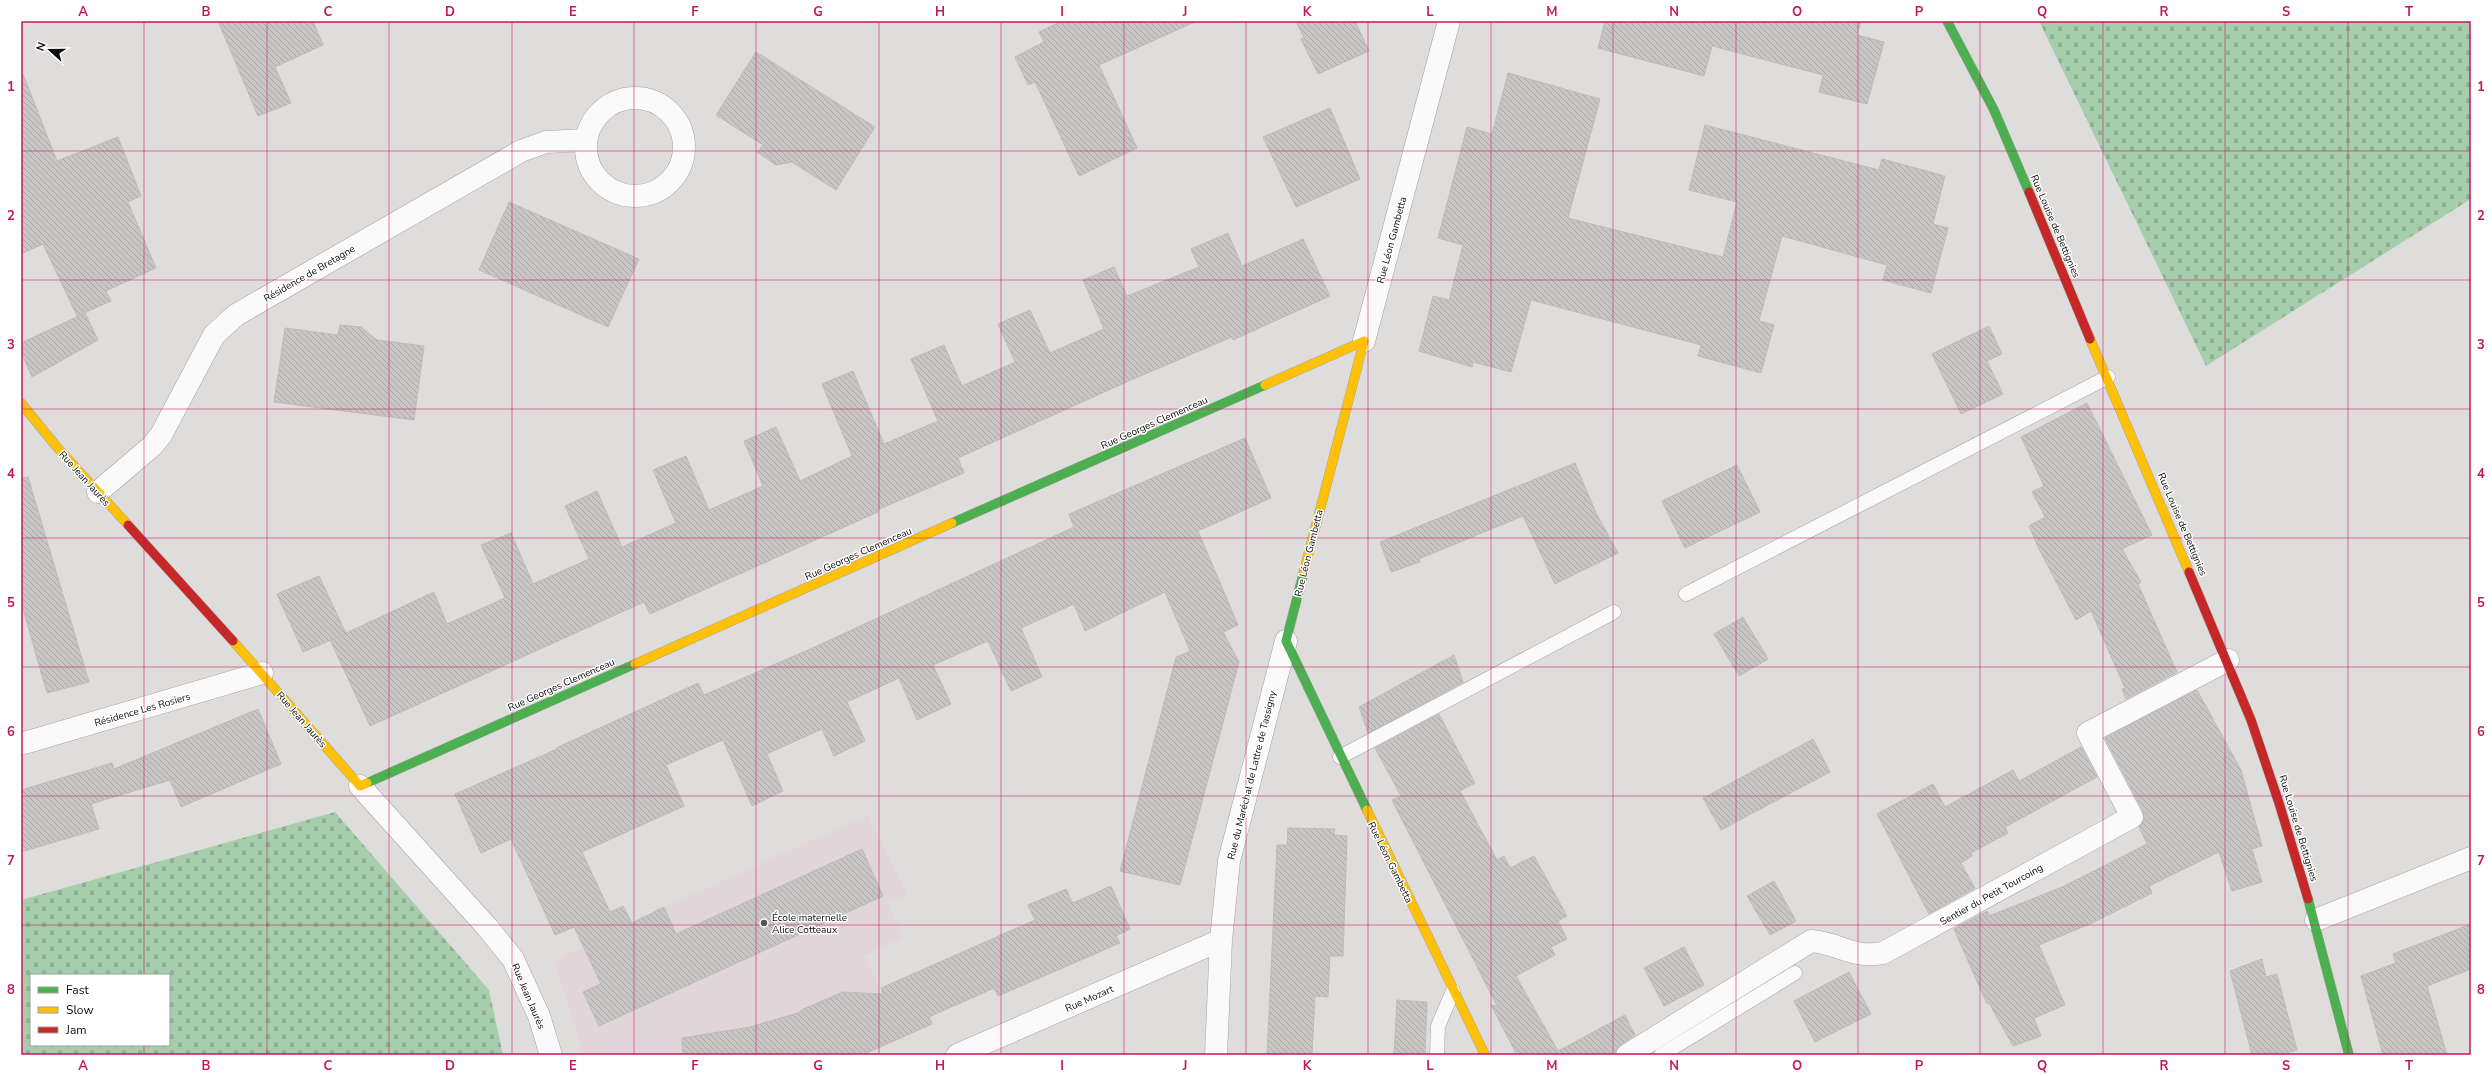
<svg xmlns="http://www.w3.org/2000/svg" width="2492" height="1076" viewBox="0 0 2492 1076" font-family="'Nunito Sans',sans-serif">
	<defs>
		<pattern id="cemetery-stones" width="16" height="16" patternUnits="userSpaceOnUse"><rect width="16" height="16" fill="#a6ceac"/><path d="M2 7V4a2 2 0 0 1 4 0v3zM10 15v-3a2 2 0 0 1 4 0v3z" fill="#8eb093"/></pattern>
		<pattern id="building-back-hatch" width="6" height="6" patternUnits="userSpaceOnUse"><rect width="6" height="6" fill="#c8c5c5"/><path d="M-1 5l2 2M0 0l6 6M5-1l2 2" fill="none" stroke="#aba8a8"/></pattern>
	</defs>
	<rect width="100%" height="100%" fill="#dfdddb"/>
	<path fill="#e2d5da" d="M 868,815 L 907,894 L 888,903 L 903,938 L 864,956 L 902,1037 L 868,1052 L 869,1055 L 584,1055 L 554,961 L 664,907 Z"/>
	<path fill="url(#cemetery-stones)" fill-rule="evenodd" d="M 2039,21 L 2471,21 L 2471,199 L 2206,366 Z
		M 335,812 L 489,990 L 503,1055 L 21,1055 L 21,900 ZM 31,975 L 169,975 L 169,1045 L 31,1045 Z"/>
	<path fill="url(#building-back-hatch)" stroke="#bdbbbb" d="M 218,21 L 313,21 L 323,45 L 275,67 L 291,103 L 258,116 Z
		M 1062,21 L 1197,21 L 1099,65 L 1137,148 L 1079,176 L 1035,82 L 1028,85 L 1015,57 L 1044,42 L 1039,32 Z
		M 1296,21 L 1355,21 L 1369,51 L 1318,74 L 1301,39 L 1304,38 Z
		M 1605,21 L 1861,21 L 1857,35 L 1884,42 L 1867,104 L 1819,92 L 1823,75 L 1712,46 L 1704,76 L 1598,48 Z
		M 756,52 L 875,127 L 836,190 L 792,162 L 776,165 L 757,152 L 763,145 L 716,115 Z
		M 1508,73 L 1600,99 L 1568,218 L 1723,257 L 1737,202 L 1689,190 L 1705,125 L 1879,170 L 1882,159 L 1945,176 L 1933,224 L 1948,228 L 1931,293 L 1883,280 L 1887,265 L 1782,236 L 1759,321 L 1774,325 L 1761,373 L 1698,356 L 1701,345 L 1531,300 L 1511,372 L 1473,362 L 1472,367 L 1419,351 L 1433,296 L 1449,300 L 1463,245 L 1438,238 L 1467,127 L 1492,134 Z
		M 23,74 L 57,161 L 118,137 L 141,196 L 128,202 L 156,268 L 106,291 L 111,301 L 77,316 L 43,244 L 21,254 L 21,75 Z
		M 1330,108 L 1360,179 L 1296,207 L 1263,137 Z
		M 509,202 L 639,259 L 608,327 L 479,270 Z
		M 1228,233 L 1242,266 L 1303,239 L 1330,296 L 1233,340 L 1232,337 L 1131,380 L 958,458 L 964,473 L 877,510 L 878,512 L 650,614 L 644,602 L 370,726 L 330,640 L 345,634 L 303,652 L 277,594 L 319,576 L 346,633 L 434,592 L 447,624 L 505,598 L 481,545 L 511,533 L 533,584 L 589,559 L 565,506 L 597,491 L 622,547 L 676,523 L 653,470 L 686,456 L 709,510 L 763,486 L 744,441 L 776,427 L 800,481 L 852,456 L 822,384 L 853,371 L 884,444 L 938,421 L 911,359 L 944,345 L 962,386 L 1015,362 L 998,324 L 1030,310 L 1050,353 L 1104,329 L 1083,280 L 1114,267 L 1127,296 L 1199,267 L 1191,249 Z
		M 85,313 L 98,340 L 32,377 L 21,352 L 21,343 Z
		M 340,325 L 361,327 L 377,340 L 424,346 L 414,420 L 274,402 L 285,328 L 338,335 Z
		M 1989,326 L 2002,354 L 1987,361 L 2003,394 L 1961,414 L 1932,354 Z
		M 2087,403 L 2152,535 L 2122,549 L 2141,582 L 2138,584 L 2177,672 L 2126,699 L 2122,689 L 2125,688 L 2091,611 L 2076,620 L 2038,547 L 2029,526 L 2045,517 L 2032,492 L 2044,486 L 2021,437 Z
		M 1245,438 L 1271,498 L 1198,531 L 1238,625 L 1223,632 L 1239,662 L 1180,885 L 1120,871 L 1176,657 L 1190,651 L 1165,592 L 1085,631 L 1074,604 L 1021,628 L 1042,677 L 1011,691 L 988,641 L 933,665 L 951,704 L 917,720 L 899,678 L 847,702 L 865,741 L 834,756 L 822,729 L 767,754 L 783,791 L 752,806 L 723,740 L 666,765 L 684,806 L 582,852 L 610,912 L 623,906 L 632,923 L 664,907 L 676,934 L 862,849 L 883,896 L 599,1026 L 583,992 L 601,984 L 574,927 L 555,935 L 511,839 L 481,853 L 455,794 L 557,749 L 556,748 L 698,683 L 704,695 L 817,646 L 1074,527 L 1069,514 Z
		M 1575,463 L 1597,515 L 1618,553 L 1555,584 L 1523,516 L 1419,559 L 1420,562 L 1391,572 L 1380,542 Z
		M 1737,465 L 1760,512 L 1685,548 L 1662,501 Z
		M 28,477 L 89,682 L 47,693 L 21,602 L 21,478 Z
		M 1743,617 L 1768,659 L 1739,676 L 1714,634 Z
		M 1454,655 L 1463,682 L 1368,733 L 1359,707 Z
		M 2197,690 L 2241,770 L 2262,846 L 2252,849 L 2262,882 L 2232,891 L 2219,852 L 2149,886 L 2152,893 L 2090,924 L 2039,945 L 2065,1005 L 2034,1018 L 2041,1036 L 2013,1046 L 1989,1003 L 1987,1004 L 1954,929 L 1987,911 L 1989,916 L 2062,887 L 2147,844 L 2139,827 L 2144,818 L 2143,811 L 2105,738 Z
		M 258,709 L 281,764 L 181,807 L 170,780 L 91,804 L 99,829 L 21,852 L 21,790 L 112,763 L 114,769 Z
		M 1439,714 L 1475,783 L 1460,791 L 1497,860 L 1504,856 L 1510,868 L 1534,856 L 1567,916 L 1558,921 L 1567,939 L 1551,947 L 1555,955 L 1516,976 L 1558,1051 L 1625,1015 L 1635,1035 L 1620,1045 L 1615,1055 L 1517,1055 L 1491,1005 L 1497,1006 L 1392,800 L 1401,796 L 1375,748 Z
		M 1813,739 L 1830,772 L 1721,830 L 1703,798 Z
		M 2081,747 L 2097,777 L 2005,827 L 2008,833 L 1971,853 L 1972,856 L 1961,863 L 1975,888 L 1929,914 L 1877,814 L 1933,784 L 1945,807 L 2013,770 L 2019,781 Z
		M 1288,828 L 1335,829 L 1334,835 L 1347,836 L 1343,956 L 1330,956 L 1328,997 L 1315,996 L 1312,1055 L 1267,1055 L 1277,845 L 1287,845 Z
		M 1774,881 L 1796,921 L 1770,935 L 1747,896 Z
		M 1111,886 L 1130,929 L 1116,936 L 1120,943 L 998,996 L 994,988 L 929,1017 L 932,1024 L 862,1055 L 683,1055 L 682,1038 L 750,1027 L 801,1012 L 801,1010 L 843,992 L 883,994 L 881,988 L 1035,920 L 1028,905 L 1066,889 L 1073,903 Z
		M 2471,924 L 2471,969 L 2427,986 L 2447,1055 L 2383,1055 L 2361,976 L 2396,963 L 2393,954 Z
		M 1684,947 L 1704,985 L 1664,1006 L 1644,968 Z
		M 2262,959 L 2266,977 L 2277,974 L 2297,1050 L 2280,1055 L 2252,1055 L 2230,971 Z
		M 1849,972 L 1871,1014 L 1815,1042 L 1794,1001 Z
		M 1397,1000 L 1427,1002 L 1425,1055 L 1394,1055 Z"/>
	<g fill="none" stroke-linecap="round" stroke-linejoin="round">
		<defs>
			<path id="lane" d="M 1686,594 L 2108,377
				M 1340,757 L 1614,612
				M 1437,1055 L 1438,1026 L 1453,991
				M 1661,1055 L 1795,973"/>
			<path id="street" d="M586 147a49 49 0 1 1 98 0a49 49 0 1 1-98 0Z
				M 1364,341 L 1449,21
				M 98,492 L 152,446 L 161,435 L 214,335 L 236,315 L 521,151 L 546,142 L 586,140
				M 21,744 L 262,673
				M 360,786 L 487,927 L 513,959 L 539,1016 L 551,1055
				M 2316,920 L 2471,858
				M 957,1055 L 1221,940
				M 1216,1055 L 1221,940 L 1229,861 L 1286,641
				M 1627,1055 L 1811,941 C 1840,943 1852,959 1883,953 L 2132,817 L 2088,733 L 2228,660"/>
			<path id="fast" d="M 1947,21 L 1994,110 L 2029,192
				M 952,523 L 1265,385
				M 1304,571 L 1286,641 L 1367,810
				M 367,783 L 635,664
				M 2308,899 L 2349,1055"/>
			<path id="slow" d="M 2090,339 L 2189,572
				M 1265,385 L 1364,341
				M 21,403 L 56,446 L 128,525
				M 1304,571 L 1364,341
				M 233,641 L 360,786 L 367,783
				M 635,664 L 952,523
				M 1367,810 L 1485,1055"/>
			<path id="jam" d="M 2029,192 L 2090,339
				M 128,525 L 233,641
				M 2189,572 L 2251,720 L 2279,803 L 2308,899"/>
		</defs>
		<use href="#lane" stroke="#a5a3a2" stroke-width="15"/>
		<use href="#street" stroke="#a5a3a2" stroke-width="23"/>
		<use href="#fast" stroke="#a5a3a2" stroke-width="10"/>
		<use href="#slow" stroke="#a5a3a2" stroke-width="10"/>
		<use href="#jam" stroke="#a5a3a2" stroke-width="10"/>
		<use href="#lane" stroke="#fafafa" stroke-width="14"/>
		<use href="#street" stroke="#fafafa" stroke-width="22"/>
		<use href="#fast" stroke="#4caf50" stroke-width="9"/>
		<use href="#slow" stroke="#ffc107" stroke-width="9"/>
		<use href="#jam" stroke="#c62828" stroke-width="9"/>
	</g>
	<path fill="none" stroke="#c2185b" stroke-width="1" stroke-opacity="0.55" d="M 144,21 L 144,975M 267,21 L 267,1055M 389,21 L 389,1055M 512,21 L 512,1055M 634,21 L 634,1055M 756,21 L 756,1055M 879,21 L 879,1055M 1001,21 L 1001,1055M 1124,21 L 1124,1055M 1246,21 L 1246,1055M 1368,21 L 1368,1055M 1491,21 L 1491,1055M 1613,21 L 1613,1055M 1736,21 L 1736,1055M 1858,21 L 1858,1055M 1980,21 L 1980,1055M 2103,21 L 2103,1055M 2225,21 L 2225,1055M 2348,21 L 2348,1055M 21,151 L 2471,151M 21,280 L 2471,280M 21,409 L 2471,409M 21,538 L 2471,538M 21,667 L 2471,667M 21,796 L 2471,796M 21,925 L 2471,925M 144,1045 L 144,1055"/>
	<circle fill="#565553" stroke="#fff" stroke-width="1.5" cx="764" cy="923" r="4"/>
	<g text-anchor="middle" stroke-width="3" stroke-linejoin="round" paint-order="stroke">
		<g font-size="10" fill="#0d0c0a" stroke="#fff">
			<text transform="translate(2056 226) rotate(67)" y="4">Rue Louise de Bettignies</text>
			<text transform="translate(1391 240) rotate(-75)" y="4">Rue Léon Gambetta</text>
			<text transform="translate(309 273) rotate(-30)" y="4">Résidence de Bretagne</text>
			<text transform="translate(1154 422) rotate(-24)" y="4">Rue Georges Clemenceau</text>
			<text transform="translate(85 478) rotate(48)" y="4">Rue Jean Jaurès</text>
			<text transform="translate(2183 524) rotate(67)" y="4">Rue Louise de Bettignies</text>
			<text transform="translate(858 553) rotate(-24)" y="4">Rue Georges Clemenceau</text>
			<text transform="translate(1308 553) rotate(-76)" y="4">Rue Léon Gambetta</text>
			<text transform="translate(561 684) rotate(-24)" y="4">Rue Georges Clemenceau</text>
			<text transform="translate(142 709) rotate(-16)" y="4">Résidence Les Rosiers</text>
			<text transform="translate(302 719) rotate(49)" y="4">Rue Jean Jaurès</text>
			<text transform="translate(1251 775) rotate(-76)" y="4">Rue du Maréchal de Lattre de Tassigny</text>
			<text transform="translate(2299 828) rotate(73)" y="4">Rue Louise de Bettignies</text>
			<text transform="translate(1391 862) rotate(64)" y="4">Rue Léon Gambetta</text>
			<text transform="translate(1991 894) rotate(-29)" y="4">Sentier du Petit Tourcoing</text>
			<text transform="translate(529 996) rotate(67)" y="4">Rue Jean Jaurès</text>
			<text transform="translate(1089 998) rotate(-24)" y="4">Rue Mozart</text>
		</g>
		<g font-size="10" fill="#0d0c0a" stroke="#fff" text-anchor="start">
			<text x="772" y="921">École maternelle<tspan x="772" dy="12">Alice Cotteaux</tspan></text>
		</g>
	</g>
	<rect width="2492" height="1076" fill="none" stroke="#ffffff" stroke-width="44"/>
	<rect x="30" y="974" width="140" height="72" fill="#ffffff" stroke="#9e9e9d"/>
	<rect x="38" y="987" width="20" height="6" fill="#4caf50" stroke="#9e9e9d"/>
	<text x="66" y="994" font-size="12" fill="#0d0c0a">Fast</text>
	<rect x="38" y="1007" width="20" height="6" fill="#ffc107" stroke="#9e9e9d"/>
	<text x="66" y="1014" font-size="12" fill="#0d0c0a">Slow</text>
	<rect x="38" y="1027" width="20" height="6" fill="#c62828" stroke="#9e9e9d"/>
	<text x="66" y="1034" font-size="12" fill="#0d0c0a">Jam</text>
	<g transform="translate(50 50) rotate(291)" stroke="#ffffff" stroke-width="3" paint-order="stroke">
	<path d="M0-3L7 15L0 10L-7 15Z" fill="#0d0c0a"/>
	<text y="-6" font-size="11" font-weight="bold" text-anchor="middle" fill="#0d0c0a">N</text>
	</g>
	<rect x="22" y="22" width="2448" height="1032" fill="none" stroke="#c2185b" stroke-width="1.5"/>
	<g font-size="13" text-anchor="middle" font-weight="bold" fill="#c2185b">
		<text x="83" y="16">A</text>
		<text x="206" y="16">B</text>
		<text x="328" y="16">C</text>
		<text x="450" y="16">D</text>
		<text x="573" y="16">E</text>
		<text x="695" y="16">F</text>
		<text x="818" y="16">G</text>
		<text x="940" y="16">H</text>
		<text x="1062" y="16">I</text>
		<text x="1185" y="16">J</text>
		<text x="1307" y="16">K</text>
		<text x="1430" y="16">L</text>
		<text x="1552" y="16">M</text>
		<text x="1674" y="16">N</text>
		<text x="1797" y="16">O</text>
		<text x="1919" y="16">P</text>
		<text x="2042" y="16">Q</text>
		<text x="2164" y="16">R</text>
		<text x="2286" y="16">S</text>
		<text x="2409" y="16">T</text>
		<text x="11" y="91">1</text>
		<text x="2481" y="91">1</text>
		<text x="11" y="220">2</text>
		<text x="2481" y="220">2</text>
		<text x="11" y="349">3</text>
		<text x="2481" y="349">3</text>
		<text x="11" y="478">4</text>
		<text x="2481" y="478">4</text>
		<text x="11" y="607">5</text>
		<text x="2481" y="607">5</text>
		<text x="11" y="736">6</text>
		<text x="2481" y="736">6</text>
		<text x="11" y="865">7</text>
		<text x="2481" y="865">7</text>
		<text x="11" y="994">8</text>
		<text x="2481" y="994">8</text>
		<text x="83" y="1070">A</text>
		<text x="206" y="1070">B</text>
		<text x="328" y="1070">C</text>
		<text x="450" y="1070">D</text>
		<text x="573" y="1070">E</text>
		<text x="695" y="1070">F</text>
		<text x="818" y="1070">G</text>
		<text x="940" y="1070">H</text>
		<text x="1062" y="1070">I</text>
		<text x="1185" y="1070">J</text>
		<text x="1307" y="1070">K</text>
		<text x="1430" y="1070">L</text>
		<text x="1552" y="1070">M</text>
		<text x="1674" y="1070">N</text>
		<text x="1797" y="1070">O</text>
		<text x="1919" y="1070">P</text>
		<text x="2042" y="1070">Q</text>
		<text x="2164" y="1070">R</text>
		<text x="2286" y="1070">S</text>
		<text x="2409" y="1070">T</text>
	</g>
</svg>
